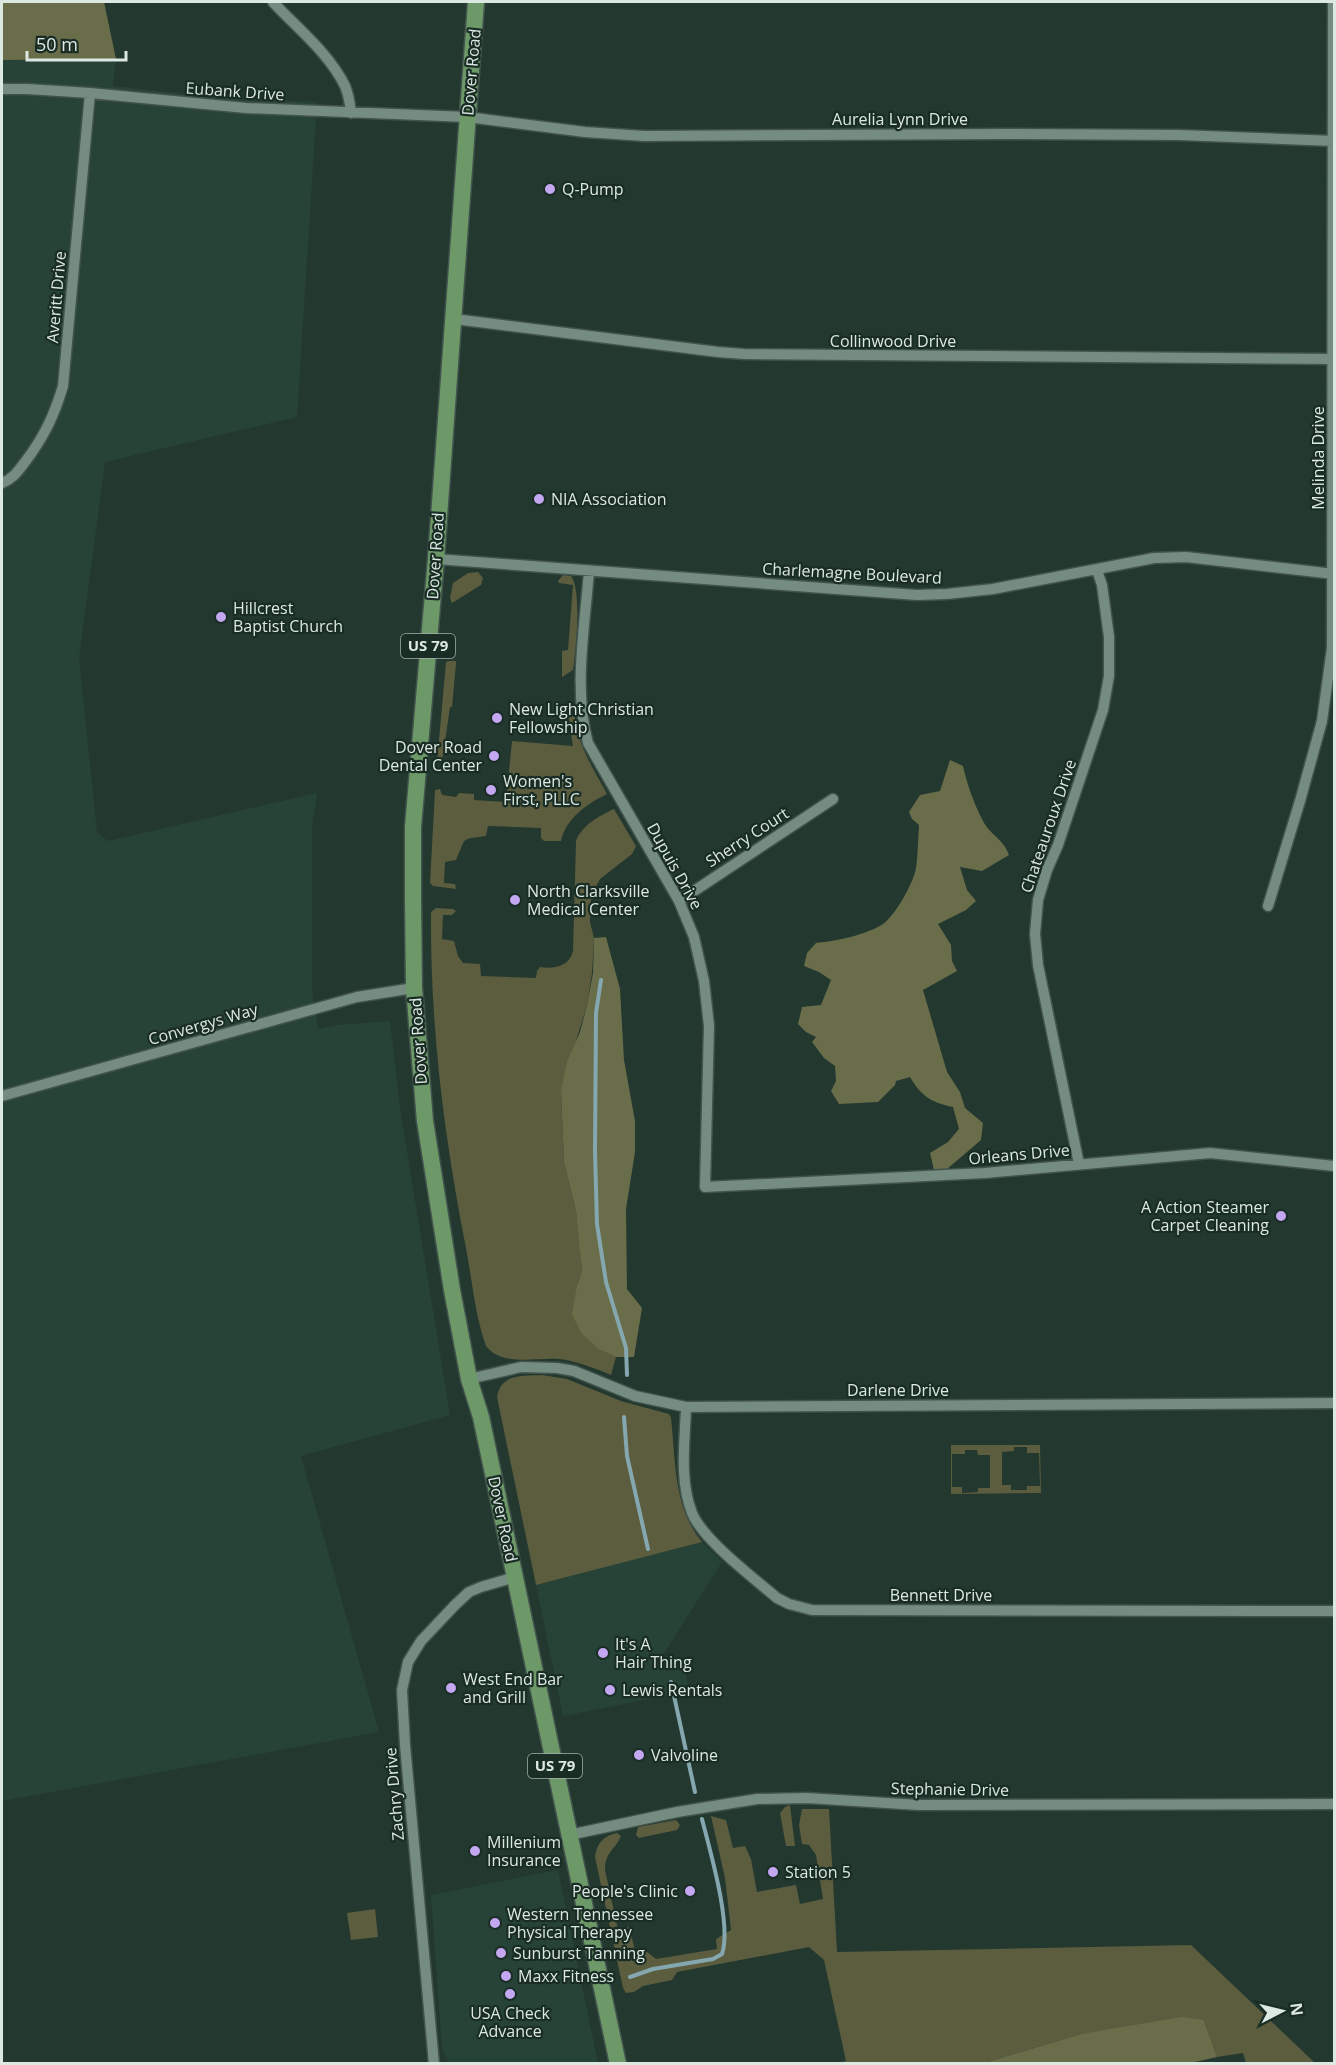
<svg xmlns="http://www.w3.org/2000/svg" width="1336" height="2065" viewBox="0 0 1336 2065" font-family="'Open Sans',sans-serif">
	<rect width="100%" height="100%" fill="#23382f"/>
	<path fill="#274337" d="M 116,59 L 113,86 L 226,98 L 317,102 L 297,417 L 105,462 L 79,658 L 97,832 L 108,841 L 317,793 L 312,827 L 312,990 L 318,1029 L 337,1025 L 390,1021 L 400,1108 L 450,1415 L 301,1456 L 379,1732 L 2,1801 L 2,60 Z
		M 702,1542 L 722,1562 L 663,1655 L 685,1667 L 689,1691 L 563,1716 L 536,1585 Z
		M 558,1870 L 598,2063 L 448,2063 L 442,2048 L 431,1895 Z"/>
	<path fill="#5b5d3e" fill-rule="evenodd" d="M 478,572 L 483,578 L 481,585 L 452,603 L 450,598 L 453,583 L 468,573 Z
		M 563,575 L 571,576 C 582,591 576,651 573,670 L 562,677 L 562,651 L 568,650 L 573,585 L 559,583 L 558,581 Z
		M 449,661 L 456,661 L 456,664 L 452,707 L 450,707 L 442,762 L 437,762 L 446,662 Z
		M 569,707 L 574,707 C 576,744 590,762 607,794 C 587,804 566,818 561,841 L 544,841 L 541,838 L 541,828 L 488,826 L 486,836 C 459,840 467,836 456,860 L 445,862 L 444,883 L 455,884 L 456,889 L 433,886 L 430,883 L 435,790 L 440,789 L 442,795 L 456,797 L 459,793 L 474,794 L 474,800 L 506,802 L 512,741 L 573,746 L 567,709 Z
		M 614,809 L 636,846 L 632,854 L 600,879 L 591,896 L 590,922 L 594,938 L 592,973 L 587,1005 L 561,1090 L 564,1162 L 576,1211 L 580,1244 L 582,1270 L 577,1286 L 600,1350 L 616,1357 L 611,1375 C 597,1369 581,1363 566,1360 C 541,1355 504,1369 486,1346 C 475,1315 472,1280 466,1248 C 444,1137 430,1025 431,912 L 436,908 L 453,909 L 456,911 L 452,915 L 443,915 L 442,939 L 454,941 L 458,956 L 463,963 L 480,964 L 481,976 L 536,978 L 537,971 L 540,967 C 554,969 569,967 573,951 L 576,841 C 582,825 599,816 614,809 Z
		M 542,1375 L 567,1379 L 621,1401 L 669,1414 L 671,1418 C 676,1462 673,1506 702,1542 L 536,1585 L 497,1397 C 501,1373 523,1376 542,1375 Z
		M 951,1445 L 1040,1445 L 1041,1493 L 951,1494 ZM 1014,1447 L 1027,1447 L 1027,1453 L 1039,1453 L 1040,1486 L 1027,1486 L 1027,1490 L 1011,1490 L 1011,1485 L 1002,1485 L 1002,1452 L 1014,1451 ZM 965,1450 L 977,1450 L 978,1455 L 990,1455 L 990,1488 L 978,1488 L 978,1492 L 962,1493 L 962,1487 L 952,1487 L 952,1454 L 965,1454 Z
		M 790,1805 L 795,1846 L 786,1846 L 780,1813 L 785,1807 Z
		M 802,1809 L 829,1809 L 837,1952 L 1191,1945 L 1315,2063 L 1246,2063 L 1243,2053 L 1217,2057 L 1204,2020 L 1081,2034 L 984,2063 L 836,2063 L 846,2061 L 824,1960 L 809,1947 L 677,1972 L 672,1980 L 643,1986 L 634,1992 L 626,1993 L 623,1988 L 595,1857 C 597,1843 603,1836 617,1833 L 621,1836 C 615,1850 605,1852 605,1870 L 618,1930 L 629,1927 L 636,1954 L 646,1951 L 656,1959 L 717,1949 L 716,1939 L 731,1930 L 725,1878 L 711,1816 L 726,1820 L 733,1848 L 745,1846 L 751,1859 L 757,1892 L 796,1885 L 800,1904 L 823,1899 L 816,1855 L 809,1845 L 802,1844 L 799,1825 Z
		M 676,1820 L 680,1825 L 677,1830 L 639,1838 L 636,1835 L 638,1827 Z
		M 375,1909 L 378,1937 L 351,1940 L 347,1913 Z"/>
	<path fill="#6a6d4a" d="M 2,2 L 104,2 L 116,59 L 2,60 Z
		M 950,760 L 963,766 C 967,784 974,804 983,821 C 990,835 1003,838 1009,855 L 982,871 L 960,867 L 967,890 L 976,901 L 966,910 L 938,924 L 951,945 L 952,961 L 957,971 L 923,990 L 947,1072 L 960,1092 L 965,1108 L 983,1123 L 981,1140 L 947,1169 L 934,1170 L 930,1153 L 948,1142 L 959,1129 L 953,1107 C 932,1103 921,1096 910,1077 L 896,1081 L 895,1085 L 878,1102 L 839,1104 L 831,1091 L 836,1081 L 835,1066 L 824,1058 L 812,1042 L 816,1037 L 806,1032 L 798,1024 L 802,1007 L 821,1005 L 831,980 L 819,972 L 804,966 L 807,953 L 816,943 C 836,941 866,935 883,924 C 895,916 914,882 916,868 C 918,854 918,839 919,825 L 912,819 L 909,812 L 920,795 L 940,791 Z
		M 606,937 L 620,989 L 624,1060 L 635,1121 L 635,1152 L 626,1209 L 627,1289 L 642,1308 L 634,1357 L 616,1357 L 600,1350 L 581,1333 L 572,1314 L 577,1286 L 582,1270 L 576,1211 L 564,1162 L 561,1090 L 567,1062 L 580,1032 L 587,1005 L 593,973 L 594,938 Z
		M 1182,2017 L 1204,2020 L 1217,2057 L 1186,2064 L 984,2063 L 1081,2034 Z"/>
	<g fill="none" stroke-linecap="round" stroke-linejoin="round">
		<path stroke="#85a7af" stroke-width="4" d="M 601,980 L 596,1013 L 595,1152 L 597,1224 L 606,1282 L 626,1348 L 627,1375
			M 624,1417 L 627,1456 L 648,1549
			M 671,1682 L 695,1792
			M 630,1977 L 653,1969 L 713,1959 L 722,1954 C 732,1925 710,1851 702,1819"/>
		<defs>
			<path id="minor" d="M 273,2 C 297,28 329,53 345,86 C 349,95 350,104 351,113
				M 2,89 L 27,89 L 90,93 L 246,108 L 467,117 L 585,132 L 644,136 L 1004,134 L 1179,135 L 1334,141
				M 454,319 L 718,352 L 744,354 L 1334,359
				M 2,483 C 13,479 18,471 25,462 C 44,437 54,416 63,386 L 90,93
				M 436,559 L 917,595 L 947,594 L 993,589 L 1154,558 L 1186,557 L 1334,574
				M 589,571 C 585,626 573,690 588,743 L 679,901 L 694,937 L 704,981 L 709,1026 L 705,1187 L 985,1173 L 1210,1153 L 1334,1166
				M 679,901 L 833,799
				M 1268,906 L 1300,801 L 1322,721 L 1332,648 L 1333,2
				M 2,1096 L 357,997 L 414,988
				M 1079,1164 L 1038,965 L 1035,934 L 1038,900 L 1047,870 L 1058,845 L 1103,710 L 1109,676 L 1109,637 L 1102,585 L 1097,570
				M 469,1379 L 521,1367 L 557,1368 L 574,1371 L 635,1396 L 686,1407 L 1334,1403
				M 686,1407 C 685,1441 679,1480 692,1513 C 703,1540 754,1578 777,1598 L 789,1604 L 812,1610 L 1334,1611
				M 569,1835 L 677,1812 L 757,1799 L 807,1798 L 919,1805 L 1334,1804
				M 434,2064 L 405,1745 L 402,1690 L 408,1662 L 421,1641 L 455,1605 L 469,1592 L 481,1587 L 515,1577"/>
			<path id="primary" d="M 476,2 L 436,559 L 413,827 L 413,899 L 414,988 L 425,1121 L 452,1290 L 469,1379 L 481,1417 L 618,2064"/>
		</defs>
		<use href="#minor" stroke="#41534c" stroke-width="13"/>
		<use href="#primary" stroke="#41534c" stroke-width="19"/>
		<use href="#minor" stroke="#758c81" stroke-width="10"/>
		<use href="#primary" stroke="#6d9867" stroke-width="16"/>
	</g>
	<g fill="#c4a7f1" stroke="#192d25" stroke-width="2">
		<circle cx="550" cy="189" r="6"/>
		<circle cx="539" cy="499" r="6"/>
		<circle cx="221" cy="617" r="6"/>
		<circle cx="497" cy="718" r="6"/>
		<circle cx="494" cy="756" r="6"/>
		<circle cx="491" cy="790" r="6"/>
		<circle cx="515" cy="900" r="6"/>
		<circle cx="1281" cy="1216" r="6"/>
		<circle cx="603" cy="1653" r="6"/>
		<circle cx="451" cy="1688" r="6"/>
		<circle cx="610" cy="1690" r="6"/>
		<circle cx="639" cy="1755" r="6"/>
		<circle cx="475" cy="1851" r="6"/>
		<circle cx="773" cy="1872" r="6"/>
		<circle cx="690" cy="1891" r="6"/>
		<circle cx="495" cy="1923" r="6"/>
		<circle cx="501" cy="1953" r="6"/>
		<circle cx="506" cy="1976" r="6"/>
		<circle cx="510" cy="1994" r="6"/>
	</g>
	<g text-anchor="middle" stroke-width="4.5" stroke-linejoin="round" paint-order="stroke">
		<g fill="#192d25" stroke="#a2b0a9" stroke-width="1.5">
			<rect x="401" y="634" width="54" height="24" rx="4.5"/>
			<rect x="528" y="1754" width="54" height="24" rx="4.5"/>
		</g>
		<g font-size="15" font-weight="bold" fill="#dce8e2">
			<text x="428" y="651">US 79</text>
			<text x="555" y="1771">US 79</text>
		</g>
		<g font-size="16" fill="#dce8e2" stroke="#192d25">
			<text transform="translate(471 72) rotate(-85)" y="6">Dover Road</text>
			<text transform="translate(235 91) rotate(4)" y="6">Eubank Drive</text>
			<text x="900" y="125">Aurelia Lynn Drive</text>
			<text transform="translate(56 297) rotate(-85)" y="6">Averitt Drive</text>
			<text x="893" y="347">Collinwood Drive</text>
			<text transform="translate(1318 458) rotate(-90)" y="6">Melinda Drive</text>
			<text transform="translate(435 556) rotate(-86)" y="6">Dover Road</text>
			<text transform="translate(852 573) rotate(3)" y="6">Charlemagne Boulevard</text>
			<text transform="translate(1048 826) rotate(-71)" y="6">Chateauroux Drive</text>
			<text transform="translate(747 837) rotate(-33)" y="6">Sherry Court</text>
			<text transform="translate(675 866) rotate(61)" y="6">Dupuis Drive</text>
			<text transform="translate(203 1024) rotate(-16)" y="6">Convergys Way</text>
			<text transform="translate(418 1041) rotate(-94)" y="6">Dover Road</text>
			<text transform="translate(1019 1154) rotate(-5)" y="6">Orleans Drive</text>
			<text x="898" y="1396">Darlene Drive</text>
			<text transform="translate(503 1519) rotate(78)" y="6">Dover Road</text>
			<text x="941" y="1601">Bennett Drive</text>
			<text transform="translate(950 1789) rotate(1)" y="6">Stephanie Drive</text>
			<text transform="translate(394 1794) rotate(-95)" y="6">Zachry Drive</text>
		</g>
		<g font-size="16" fill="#dce8e2" stroke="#192d25" text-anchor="start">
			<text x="562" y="195">Q-Pump</text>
			<text x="551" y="505">NIA Association</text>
			<text x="233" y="614">Hillcrest<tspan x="233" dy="18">Baptist Church</tspan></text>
			<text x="509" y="715">New Light Christian<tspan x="509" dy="18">Fellowship</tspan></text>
			<text x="482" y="753" text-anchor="end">Dover Road<tspan x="482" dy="18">Dental Center</tspan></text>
			<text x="503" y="787">Women's<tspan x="503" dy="18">First, PLLC</tspan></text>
			<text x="527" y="897">North Clarksville<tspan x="527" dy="18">Medical Center</tspan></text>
			<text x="1269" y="1213" text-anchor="end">A Action Steamer<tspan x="1269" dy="18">Carpet Cleaning</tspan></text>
			<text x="615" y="1650">It's A<tspan x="615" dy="18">Hair Thing</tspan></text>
			<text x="463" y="1685">West End Bar<tspan x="463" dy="18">and Grill</tspan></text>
			<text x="622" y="1696">Lewis Rentals</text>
			<text x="651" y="1761">Valvoline</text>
			<text x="487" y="1848">Millenium<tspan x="487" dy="18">Insurance</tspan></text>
			<text x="785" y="1878">Station 5</text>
			<text x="678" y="1897" text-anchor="end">People's Clinic</text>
			<text x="507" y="1920">Western Tennessee<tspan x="507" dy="18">Physical Therapy</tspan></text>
			<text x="513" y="1959">Sunburst Tanning</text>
			<text x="518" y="1982">Maxx Fitness</text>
			<text x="510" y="2019" text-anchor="middle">USA Check<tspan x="510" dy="18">Advance</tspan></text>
		</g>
	</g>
	<rect width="1336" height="2065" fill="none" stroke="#dce8e2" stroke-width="6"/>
	<g transform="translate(1282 2011) rotate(83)" stroke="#192d25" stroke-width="4.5" paint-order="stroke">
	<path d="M0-4.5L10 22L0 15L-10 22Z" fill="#dce8e2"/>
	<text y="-9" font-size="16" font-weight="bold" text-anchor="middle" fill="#dce8e2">N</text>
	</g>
	<path d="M27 51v9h99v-9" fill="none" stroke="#dce8e2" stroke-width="3"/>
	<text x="36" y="51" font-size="18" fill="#dce8e2" stroke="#192d25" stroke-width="4.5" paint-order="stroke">50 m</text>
</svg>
